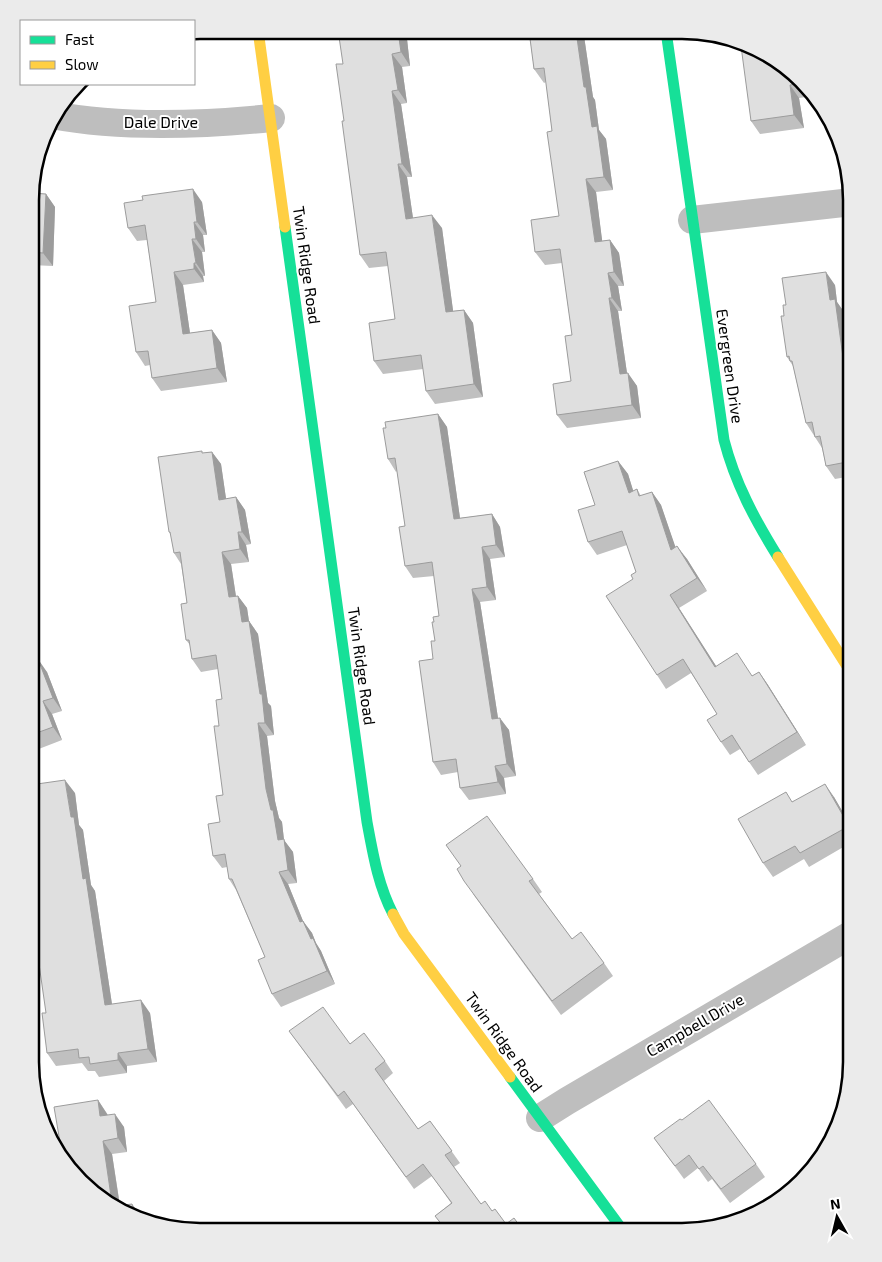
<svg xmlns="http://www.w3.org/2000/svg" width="882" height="1262" viewBox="0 0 882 1262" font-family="'Exo 2',sans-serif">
	<rect width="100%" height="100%" fill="#fff"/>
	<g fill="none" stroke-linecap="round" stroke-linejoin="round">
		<path stroke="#bebebe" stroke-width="28" d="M 52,115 C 121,128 202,125 271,118
			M 692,220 L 852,202
			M 540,1118 L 567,1101 L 852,934"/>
		<path stroke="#16e098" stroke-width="11" d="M 666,31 L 724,440 C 735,483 755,520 778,557
			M 285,227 L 367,822 C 373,854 378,885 393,914
			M 510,1077 L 624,1232"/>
		<path stroke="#ffcf43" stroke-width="11" d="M 258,30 L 285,227
			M 778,557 L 852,674
			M 393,914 L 404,934 L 510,1077"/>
	</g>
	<path fill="#c0c0c0" d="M 529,31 L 588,31 L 589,35 L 584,36 L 593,97 L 595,100 L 599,130 L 606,139 L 613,190 L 596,192 L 602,241 L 610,240 L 619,253 L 624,286 L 618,286 L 622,311 L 618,311 L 627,373 L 637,386 L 641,418 L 567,428 L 557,415 L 571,381 L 572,335 L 562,263 L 545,265 L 535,252 L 559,216 L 552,131 L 546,82 L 544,83 L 534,69 Z
		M 407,39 L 410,66 L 402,67 L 407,103 L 401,104 L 412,177 L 407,177 L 413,218 L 442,228 L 453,311 L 464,310 L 473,323 L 483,397 L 435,404 L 426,391 L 423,369 L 383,374 L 374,361 L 395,319 L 388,266 L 369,268 L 360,255 L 344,121 L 343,64 Z
		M 785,65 L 806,97 L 799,98 L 804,128 L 760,134 L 751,121 Z
		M 31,193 L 46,194 L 55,207 L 53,266 L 31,265 Z
		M 202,202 L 207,235 L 203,235 L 205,252 L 202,252 L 205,276 L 203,276 L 204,282 L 183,285 L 190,333 L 212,330 L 221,343 L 227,382 L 161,391 L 152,378 L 150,365 L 145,366 L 136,352 L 156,302 L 147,240 L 137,241 L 128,228 Z
		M 835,285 L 837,302 L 844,312 L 852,365 L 852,476 L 835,479 L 826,466 L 822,448 L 806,423 L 793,366 L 787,357 L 784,316 L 786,305 Z
		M 438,414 L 447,427 L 460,518 L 492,514 L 500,527 L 505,557 L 490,559 L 496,600 L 480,602 L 498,718 L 509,730 L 516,776 L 504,778 L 506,794 L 469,800 L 460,788 L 458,772 L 441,775 L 433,762 L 433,659 L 435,641 L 434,622 L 439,616 L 434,576 L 413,578 L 405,566 L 405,526 L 397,471 L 396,472 L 388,459 Z
		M 212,452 L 221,464 L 226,499 L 236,497 L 245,510 L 251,544 L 246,545 L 249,562 L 231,564 L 236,596 L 238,596 L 247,608 L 249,621 L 258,634 L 268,703 L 271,706 L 274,735 L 267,736 L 275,801 L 279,818 L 282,822 L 284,840 L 293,852 L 297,883 L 288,884 L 303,921 L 312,933 L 316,943 L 321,951 L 335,984 L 281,1007 L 272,994 L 265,957 L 236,890 L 229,879 L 227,867 L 222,868 L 213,856 L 220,822 L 223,795 L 219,726 L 222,699 L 218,669 L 201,672 L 192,659 L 190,645 L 186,640 L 187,603 L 181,564 L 174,553 L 171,535 L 169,532 L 204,453 Z
		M 618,461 L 628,474 L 633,491 L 637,489 L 641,496 L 652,492 L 661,505 L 675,547 L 687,559 L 707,591 L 679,608 L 716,666 L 752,676 L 759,672 L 768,685 L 806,745 L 758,775 L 740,749 L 730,755 L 721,742 L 717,714 L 691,673 L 666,689 L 657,675 L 633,579 L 636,572 L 627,545 L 597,555 L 588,542 L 595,505 Z
		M 31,659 L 32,661 L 47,672 L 62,711 L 52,714 L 62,740 L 31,752 Z
		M 75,793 L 79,825 L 83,830 L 91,885 L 95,891 L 112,1004 L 150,1013 L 157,1062 L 127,1066 L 127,1073 L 99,1077 L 95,1071 L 88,1071 L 82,1063 L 56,1066 L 47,1053 L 46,1013 Z
		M 834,797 L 852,828 L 852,842 L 809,867 L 804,859 L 773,877 L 763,863 L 793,801 Z
		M 533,879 L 542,892 L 539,894 L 572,939 L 604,963 L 613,976 L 561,1015 L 473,894 Z
		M 289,1031 L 350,1044 L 385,1061 L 393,1073 L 384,1081 L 418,1129 L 430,1121 L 460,1163 L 454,1167 L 481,1204 L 492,1211 L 506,1224 L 524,1232 L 446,1231 L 435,1216 L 451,1203 L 432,1176 L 414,1189 L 353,1104 L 346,1109 Z
		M 98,1100 L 108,1115 L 124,1127 L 127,1152 L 112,1154 L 120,1205 L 132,1204 L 140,1215 L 97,1197 L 60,1142 Z
		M 682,1120 L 756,1164 L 765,1177 L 730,1203 L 712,1179 L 708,1182 L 698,1168 L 684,1179 L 654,1138 Z"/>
	<path fill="#9c9c9c" d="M 394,31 L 401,31 L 407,39 L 410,66 L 401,52 Z
		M 576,31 L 581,31 L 584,36 L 593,97 L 595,100 L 599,130 L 606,139 L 613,190 L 604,177 L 592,127 L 584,87 Z
		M 392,54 L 402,67 L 407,103 L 398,90 Z
		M 796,78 L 805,89 L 806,97 L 797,84 Z
		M 790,85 L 799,98 L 804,128 L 794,115 Z
		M 392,91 L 401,104 L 412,177 L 402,164 Z
		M 398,164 L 407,177 L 415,232 L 406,219 Z
		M 586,179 L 596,192 L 604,255 L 595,242 Z
		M 193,189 L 202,202 L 207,235 L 197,222 Z
		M 46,194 L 55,207 L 53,266 L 43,253 Z
		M 432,215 L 442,228 L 455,325 L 446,312 Z
		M 194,222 L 203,235 L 205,252 L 196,239 Z
		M 192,239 L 202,252 L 205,276 L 196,263 Z
		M 610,240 L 619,253 L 624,286 L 614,272 Z
		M 194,263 L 203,276 L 204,282 L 194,269 Z
		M 174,272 L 183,285 L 192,347 L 183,334 Z
		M 826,272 L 835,285 L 837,302 L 844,312 L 852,365 L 852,387 L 846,379 L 830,300 Z
		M 608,273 L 618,286 L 622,311 L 612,298 Z
		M 609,298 L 618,311 L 629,387 L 620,374 Z
		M 464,310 L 473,323 L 483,397 L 474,384 Z
		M 212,330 L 221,343 L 227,382 L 217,368 Z
		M 628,373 L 637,386 L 641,418 L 632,405 Z
		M 438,414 L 447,427 L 462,532 L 454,519 Z
		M 212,452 L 221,464 L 228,512 L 219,500 Z
		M 618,461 L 628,474 L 638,506 L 629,493 Z
		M 652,492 L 661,505 L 681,563 L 671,550 Z
		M 236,497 L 245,510 L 251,544 L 242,532 Z
		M 492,514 L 500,527 L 505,557 L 496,545 Z
		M 238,532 L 246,545 L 249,562 L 240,549 Z
		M 677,546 L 687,559 L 707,591 L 697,578 Z
		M 482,547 L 490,559 L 496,600 L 487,587 Z
		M 222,552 L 231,564 L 238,610 L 229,597 Z
		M 472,589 L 480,602 L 500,731 L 492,719 Z
		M 670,595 L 679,608 L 725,680 L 715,667 Z
		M 238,596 L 247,608 L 251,635 L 242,622 Z
		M 249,621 L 258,634 L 268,703 L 271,706 L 274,735 L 265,723 L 260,694 Z
		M 38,659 L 47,672 L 62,711 L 53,698 Z
		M 759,672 L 768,685 L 806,745 L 797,732 Z
		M 43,701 L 52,714 L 62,740 L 53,727 Z
		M 500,718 L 509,730 L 516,776 L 507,764 Z
		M 258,723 L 267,736 L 275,801 L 279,818 L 282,822 L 284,840 L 293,852 L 297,883 L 288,870 L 278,840 L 266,789 Z
		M 495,766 L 504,778 L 506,794 L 498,782 Z
		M 65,780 L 75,793 L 79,825 L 83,830 L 91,885 L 95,891 L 114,1018 L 105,1005 L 71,817 Z
		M 825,784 L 834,797 L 852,828 L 852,830 Z
		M 279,872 L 288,884 L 303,921 L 312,933 L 316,943 L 321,951 L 335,984 L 327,971 L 300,922 Z
		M 141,1000 L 150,1013 L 157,1062 L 148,1049 Z
		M 118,1053 L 127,1066 L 127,1073 L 118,1060 Z
		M 98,1100 L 107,1114 L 110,1129 L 100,1116 Z
		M 115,1114 L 124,1127 L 127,1152 L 118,1138 Z
		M 103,1141 L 112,1154 L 120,1207 L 112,1203 Z
		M 132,1204 L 140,1215 L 133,1212 Z"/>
	<path fill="#dfdfdf" stroke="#9c9c9c" d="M 338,30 L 398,31 L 401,52 L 392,54 L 398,90 L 392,91 L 402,164 L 398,164 L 406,219 L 432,215 L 446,312 L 464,310 L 474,384 L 426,391 L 421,355 L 374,361 L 369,323 L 395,319 L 386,252 L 360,255 L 342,121 L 344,121 L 336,64 L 343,64 Z
		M 529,31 L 576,31 L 584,87 L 586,87 L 592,127 L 597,126 L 604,177 L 586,179 L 595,242 L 610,240 L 614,272 L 608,273 L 612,298 L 609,298 L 620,374 L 628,373 L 632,405 L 557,415 L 553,384 L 571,381 L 565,336 L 572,335 L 560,249 L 535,252 L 531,220 L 559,216 L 547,132 L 552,131 L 544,68 L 534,69 Z
		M 741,46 L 785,65 L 796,78 L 797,84 L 790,85 L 794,115 L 751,121 Z
		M 193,189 L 197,222 L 194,222 L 196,239 L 192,239 L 196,263 L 194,263 L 194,269 L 174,272 L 183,334 L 212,330 L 217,368 L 152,378 L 148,351 L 136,352 L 129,306 L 156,302 L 145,225 L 128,228 L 124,203 L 143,200 L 142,196 Z
		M 31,193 L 46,194 L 43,253 L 31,252 Z
		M 826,272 L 830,300 L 835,299 L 846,379 L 852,378 L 852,461 L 826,466 L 820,436 L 815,437 L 812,422 L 806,423 L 792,361 L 790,361 L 789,356 L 787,357 L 781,316 L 784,316 L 783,305 L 786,305 L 782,278 Z
		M 438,414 L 454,519 L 492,514 L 496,545 L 482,547 L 487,587 L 472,589 L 492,719 L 500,718 L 507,764 L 495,766 L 498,782 L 460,788 L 456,759 L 433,762 L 419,661 L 433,659 L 431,641 L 435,641 L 432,622 L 434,622 L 433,617 L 439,616 L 432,562 L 405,566 L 399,527 L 405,526 L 395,458 L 388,459 L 383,428 L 386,428 L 385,422 Z
		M 202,451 L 202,453 L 212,452 L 219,500 L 236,497 L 242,532 L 238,532 L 240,549 L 222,552 L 229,597 L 238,596 L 242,622 L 249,621 L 260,694 L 262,694 L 265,723 L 258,723 L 266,789 L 271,810 L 273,810 L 278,840 L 284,839 L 288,870 L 279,872 L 300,922 L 303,921 L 311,939 L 313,938 L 327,971 L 272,994 L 258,960 L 265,957 L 232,879 L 229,879 L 225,854 L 213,856 L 208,824 L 220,822 L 216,796 L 223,795 L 214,726 L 219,726 L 216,700 L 222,699 L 216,655 L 192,659 L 189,640 L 186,640 L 181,604 L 187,603 L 180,552 L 174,553 L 170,532 L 169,532 L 158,457 Z
		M 618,461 L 629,493 L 637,489 L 639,496 L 652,492 L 671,550 L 677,546 L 697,578 L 670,595 L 715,667 L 737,653 L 752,676 L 759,672 L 797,732 L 749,762 L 732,735 L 721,742 L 707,720 L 717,714 L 683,659 L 657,675 L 606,596 L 633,579 L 631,575 L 636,572 L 622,531 L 588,542 L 578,510 L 595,505 L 584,472 Z
		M 38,659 L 53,698 L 43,701 L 53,727 L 31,735 L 31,662 Z
		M 65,780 L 71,817 L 74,817 L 83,879 L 86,878 L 105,1005 L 141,1000 L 148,1049 L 118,1053 L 118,1060 L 90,1064 L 89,1057 L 79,1058 L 78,1049 L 47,1053 L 42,1013 L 46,1013 L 30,901 L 30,886 L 35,886 L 30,851 L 30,785 Z
		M 825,784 L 849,826 L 800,853 L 795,846 L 763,863 L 738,819 L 786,792 L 792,802 Z
		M 487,816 L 533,879 L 529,881 L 572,939 L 581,932 L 604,963 L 552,1001 L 464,881 L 457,869 L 461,866 L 446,845 Z
		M 323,1007 L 350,1044 L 364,1033 L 385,1061 L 375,1069 L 418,1129 L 430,1121 L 452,1151 L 445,1155 L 481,1204 L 485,1201 L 492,1211 L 495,1209 L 506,1224 L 514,1218 L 524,1232 L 447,1231 L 435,1216 L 452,1203 L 423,1164 L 406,1177 L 344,1091 L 338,1096 L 289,1031 Z
		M 852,1008 L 852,1015 L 849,1010 Z
		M 98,1100 L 100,1116 L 115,1114 L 118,1138 L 103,1141 L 112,1203 L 97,1197 L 58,1150 L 57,1142 L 60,1142 L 54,1107 Z
		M 709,1100 L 756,1164 L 721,1189 L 703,1166 L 699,1169 L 689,1155 L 675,1166 L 654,1138 L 680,1119 L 682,1120 Z
		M 132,1204 L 133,1212 L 117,1206 Z"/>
	<g text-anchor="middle" stroke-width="4" stroke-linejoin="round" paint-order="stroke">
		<g font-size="16" fill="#000" stroke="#fff">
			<text x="161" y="128">Dale Drive</text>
			<text transform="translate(307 265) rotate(82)" y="6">Twin Ridge Road</text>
			<text transform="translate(730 366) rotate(82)" y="6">Evergreen Drive</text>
			<text transform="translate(362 666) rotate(82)" y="6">Twin Ridge Road</text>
			<text transform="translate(695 1025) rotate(-30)" y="6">Campbell Drive</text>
			<text transform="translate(504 1042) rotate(54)" y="6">Twin Ridge Road</text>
		</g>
	</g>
	<path d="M0 0H882V1262H0ZM200 39H682A161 161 0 0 1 843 200V1062A161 161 0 0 1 682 1223H200A161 161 0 0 1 39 1062V200A161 161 0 0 1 200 39Z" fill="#ebebeb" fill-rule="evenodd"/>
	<path fill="none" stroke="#000" stroke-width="2.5" d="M200 39H682A161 161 0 0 1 843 200V1062A161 161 0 0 1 682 1223H200A161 161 0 0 1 39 1062V200A161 161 0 0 1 200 39Z"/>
	<rect x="20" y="20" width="175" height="65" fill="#ffffff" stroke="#999999"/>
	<rect x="30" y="36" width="25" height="8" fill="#16e098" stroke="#999999"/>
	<text x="65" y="45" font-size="15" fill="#000000">Fast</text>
	<rect x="30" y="61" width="25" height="8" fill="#ffcf43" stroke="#999999"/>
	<text x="65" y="70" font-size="15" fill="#000000">Slow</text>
	<g transform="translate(837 1217) rotate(352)" stroke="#ffffff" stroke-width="4" paint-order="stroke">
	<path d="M0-4L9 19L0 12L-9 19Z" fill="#000000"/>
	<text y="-8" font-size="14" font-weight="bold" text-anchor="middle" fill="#000000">N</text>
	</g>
</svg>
